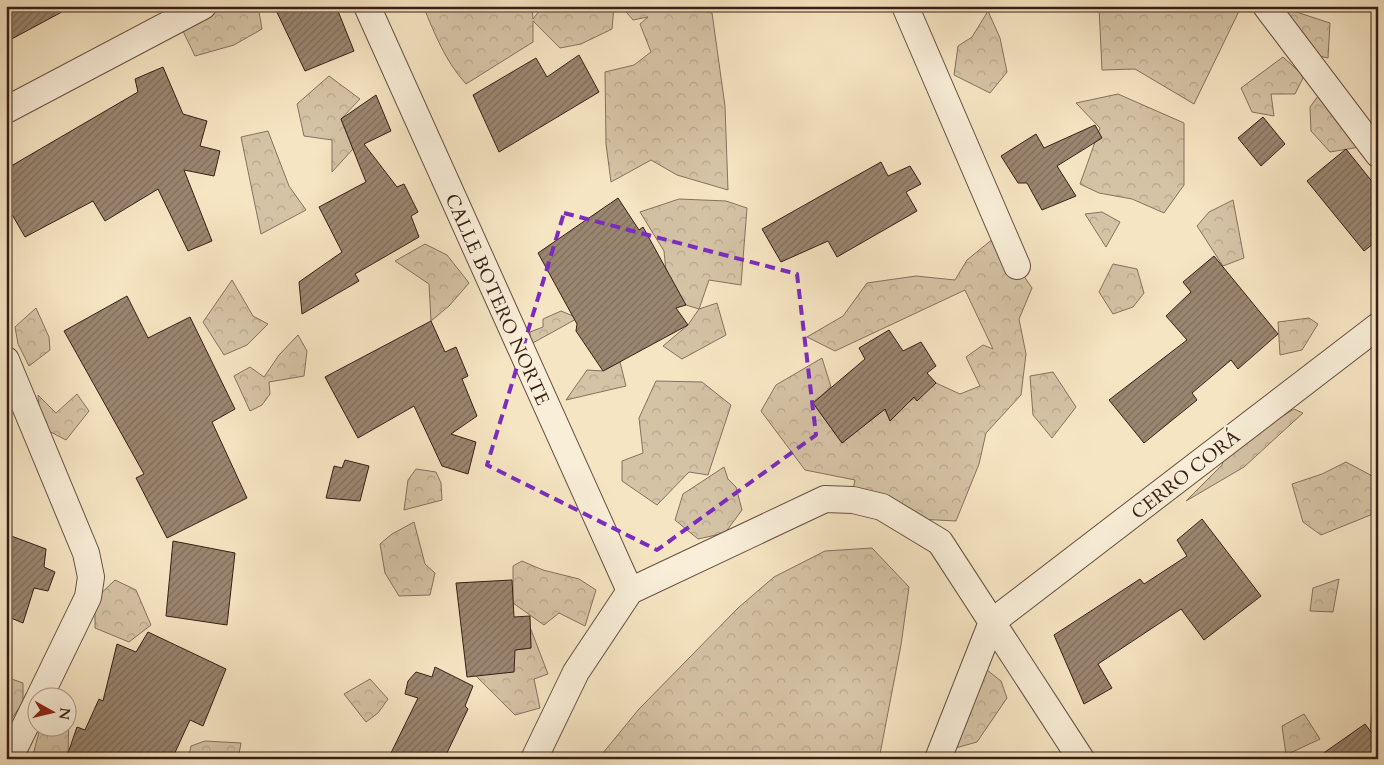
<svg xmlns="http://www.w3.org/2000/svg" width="1384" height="765" viewBox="0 0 1384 765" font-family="Cardo,serif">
	<defs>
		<pattern id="forest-crowns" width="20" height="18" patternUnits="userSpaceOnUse" patternTransform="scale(1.25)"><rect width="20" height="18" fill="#d5c3a6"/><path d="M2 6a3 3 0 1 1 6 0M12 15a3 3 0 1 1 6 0" fill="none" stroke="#b7a78e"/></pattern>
		<pattern id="building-hatch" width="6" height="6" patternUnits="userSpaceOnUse" patternTransform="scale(1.25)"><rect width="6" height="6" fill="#9a8670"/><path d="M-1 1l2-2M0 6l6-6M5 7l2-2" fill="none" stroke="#7e6d5b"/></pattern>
	</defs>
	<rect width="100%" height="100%" fill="#f6e5c3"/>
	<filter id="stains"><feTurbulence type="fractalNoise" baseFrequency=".004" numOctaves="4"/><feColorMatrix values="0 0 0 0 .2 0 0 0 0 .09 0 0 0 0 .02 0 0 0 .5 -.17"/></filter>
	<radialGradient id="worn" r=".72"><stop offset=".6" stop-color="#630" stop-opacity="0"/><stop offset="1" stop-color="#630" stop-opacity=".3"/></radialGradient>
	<path fill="url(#forest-crowns)" stroke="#86715e" d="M 224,6 L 258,6 L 262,29 L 234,45 L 195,56 L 182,29 Z
		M 423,6 L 503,6 L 509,8 L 532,7 L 533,19 L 543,6 L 614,6 L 612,29 L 581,44 L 560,48 L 533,21 L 533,42 L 466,84 C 445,61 435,34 423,6 Z
		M 621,6 L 689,6 L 688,8 L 712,13 L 725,106 L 728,190 L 677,175 L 651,160 L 611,182 L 606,144 L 605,72 L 634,65 L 651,52 L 640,24 L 648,17 L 633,20 Z
		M 1087,6 L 1240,6 L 1241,7 L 1194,104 L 1135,69 L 1102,70 L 1099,7 Z
		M 1278,6 L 1330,23 L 1328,58 L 1302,52 Z
		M 988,11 L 1000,38 L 1007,72 L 990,93 L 954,75 L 958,46 L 972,37 Z
		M 1283,57 L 1304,76 L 1295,94 L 1271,94 L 1274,116 L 1252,112 L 1241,88 Z
		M 329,76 L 360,99 L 341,119 L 353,149 L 332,172 L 332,140 L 304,136 L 297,104 Z
		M 1321,92 L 1360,147 L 1330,152 L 1311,131 L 1310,107 Z
		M 1118,94 L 1184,123 L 1184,185 L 1164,213 L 1132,199 L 1099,193 L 1080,184 L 1100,128 L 1076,103 Z
		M 268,131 L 289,186 L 306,210 L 261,234 L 241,137 Z
		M 679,199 L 726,201 L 747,208 L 741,285 L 709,280 L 699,309 L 717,303 L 726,335 L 682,359 L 663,346 L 688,325 L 699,309 L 686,305 L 667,282 L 664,251 L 640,212 Z
		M 1233,200 L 1244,258 L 1223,266 L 1197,226 L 1209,212 Z
		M 1102,212 L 1120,222 L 1106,247 L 1085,214 Z
		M 994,238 L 1017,266 L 1032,288 L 1019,319 L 1026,354 L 1021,395 L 986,433 L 979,464 L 956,521 L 918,519 L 852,494 L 855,480 L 805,470 L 761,411 L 776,385 L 822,358 L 831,387 L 813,403 L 842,443 L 885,409 L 890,420 L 909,402 L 936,383 L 960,394 L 980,386 L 966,357 L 983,345 L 993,349 L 965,290 L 835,351 L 807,337 L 843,316 L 867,283 L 916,276 L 955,280 L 967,260 Z
		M 425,244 L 447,255 L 469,283 L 449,306 L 431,321 L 429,284 L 395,261 Z
		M 1113,264 L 1137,269 L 1144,293 L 1133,307 L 1113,314 L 1099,292 Z
		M 232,280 L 253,316 L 268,324 L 247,345 L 224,355 L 203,322 Z
		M 36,308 L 49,337 L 50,350 L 29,366 L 18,344 L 15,327 Z
		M 561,311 L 578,318 L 531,344 L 530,332 L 543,327 L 543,319 Z
		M 1309,318 L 1318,324 L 1302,350 L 1280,355 L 1278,322 Z
		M 298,335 L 307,351 L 304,376 L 269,382 L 270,394 L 262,405 L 250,411 L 234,376 L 250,367 L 264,377 L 279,355 Z
		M 620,362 L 626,386 L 566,400 L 587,370 L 603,371 Z
		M 1053,372 L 1076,407 L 1052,438 L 1033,415 L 1030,376 Z
		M 656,381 L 702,382 L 731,405 L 708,475 L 689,472 L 657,505 L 622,481 L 622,461 L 643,453 L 639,418 Z
		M 77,394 L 89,411 L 66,440 L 41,427 L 38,395 L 56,413 Z
		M 1294,409 L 1303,413 L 1244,467 L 1186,501 L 1222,465 L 1226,452 Z
		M 1346,462 L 1376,478 L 1378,482 L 1378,512 L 1321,535 L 1303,522 L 1292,484 L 1322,474 Z
		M 724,467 L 728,479 L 736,487 L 742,510 L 725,533 L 698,539 L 675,520 L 683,494 Z
		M 416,469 L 436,472 L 441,483 L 442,500 L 404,510 L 408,480 Z
		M 414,522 L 425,564 L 435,573 L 430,595 L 399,596 L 385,573 L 380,544 L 392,534 Z
		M 872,548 L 909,587 L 901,645 L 879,759 L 598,759 L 639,709 L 738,608 L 774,577 L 825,551 Z
		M 522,561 L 543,570 L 579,579 L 596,590 L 585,626 L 559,613 L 544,625 L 513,603 L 513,566 Z
		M 1339,579 L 1333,612 L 1310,611 L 1313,588 Z
		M 115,580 L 136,590 L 151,625 L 129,642 L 95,628 L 95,599 Z
		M 530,627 L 548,674 L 534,679 L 540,708 L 515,715 L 476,676 L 515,650 L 531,648 Z
		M 987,670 L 1001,681 L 1007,698 L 977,742 L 952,749 Z
		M 6,677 L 23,683 L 23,702 L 8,724 L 6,730 Z
		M 370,679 L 388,699 L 378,713 L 366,722 L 344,694 Z
		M 1373,706 L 1378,706 L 1378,735 L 1370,731 Z
		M 1304,714 L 1320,739 L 1286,755 L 1282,726 Z
		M 68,716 L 69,717 L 68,753 L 53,759 L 32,759 L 40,728 L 68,728 Z
		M 205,741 L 241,743 L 238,759 L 188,759 L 191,746 Z"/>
	<path fill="url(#building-hatch)" stroke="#361f16" d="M 6,6 L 73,6 L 6,42 Z
		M 274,6 L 336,6 L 354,51 L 305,71 Z
		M 579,55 L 599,92 L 499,152 L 473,95 L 536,58 L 547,77 Z
		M 163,67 L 183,114 L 207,121 L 200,146 L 220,151 L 214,176 L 184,170 L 212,241 L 188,251 L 158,189 L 105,221 L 93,201 L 25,237 L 6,204 L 6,169 L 138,92 L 135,79 Z
		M 376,95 L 391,131 L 364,144 L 397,187 L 404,184 L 418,212 L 411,216 L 419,237 L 355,274 L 359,281 L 302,314 L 299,282 L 342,252 L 319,207 L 366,182 L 341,119 Z
		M 1263,117 L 1285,144 L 1261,166 L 1238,138 Z
		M 1095,125 L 1102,138 L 1057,166 L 1076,196 L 1042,210 L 1027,183 L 1018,183 L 1001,156 L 1036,134 L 1044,148 Z
		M 1346,149 L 1378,189 L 1378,240 L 1364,251 L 1307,181 Z
		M 881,162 L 888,176 L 910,166 L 921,184 L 906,192 L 917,211 L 837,257 L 828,241 L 781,262 L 762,229 Z
		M 618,198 L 639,230 L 643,227 L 686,305 L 676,308 L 688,325 L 603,371 L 576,331 L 577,324 L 538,253 Z
		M 1214,256 L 1278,334 L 1238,369 L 1231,360 L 1192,393 L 1197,400 L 1144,443 L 1109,400 L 1187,340 L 1166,316 L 1191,292 L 1183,282 Z
		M 127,296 L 148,338 L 190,317 L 235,409 L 212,422 L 247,498 L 167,538 L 136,478 L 144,474 L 64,331 Z
		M 431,321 L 445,352 L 456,347 L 468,376 L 462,379 L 477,416 L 451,434 L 476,442 L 468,474 L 442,466 L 414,406 L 358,438 L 325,377 Z
		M 889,330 L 903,351 L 921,342 L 936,366 L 927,373 L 936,383 L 917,401 L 914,397 L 890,421 L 885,409 L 842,443 L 813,403 L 865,359 L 859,348 Z
		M 345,460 L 369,466 L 360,501 L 326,498 L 334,466 L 342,468 Z
		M 1202,519 L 1261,596 L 1204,640 L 1181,609 L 1098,664 L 1112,688 L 1084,704 L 1054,635 L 1140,579 L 1144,584 L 1187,556 L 1177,540 Z
		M 6,534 L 46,549 L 44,567 L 55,572 L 48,591 L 34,588 L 23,623 L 6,616 Z
		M 173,541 L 235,553 L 227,625 L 166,616 Z
		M 512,580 L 514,617 L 530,616 L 531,648 L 515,650 L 514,672 L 467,677 L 456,583 Z
		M 148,632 L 226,669 L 203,726 L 190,720 L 172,759 L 81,759 L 68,753 L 77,727 L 85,730 L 99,699 L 103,701 L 117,644 L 136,652 Z
		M 435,667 L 473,686 L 465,706 L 468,709 L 444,759 L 388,759 L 418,698 L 405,694 L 408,681 L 416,672 L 432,677 Z
		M 1365,724 L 1378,741 L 1378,759 L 1315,759 Z"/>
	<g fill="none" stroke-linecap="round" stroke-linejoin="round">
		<defs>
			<path id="minor" d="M 367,6 L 630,591
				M 905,6 L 1017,266
				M 1266,6 L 1378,154
				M 6,110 L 203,6
				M 6,360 L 86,553 L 91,577 L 88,597 L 39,698
				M 9,759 L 38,700
				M 534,759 L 576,672 L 630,591 L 825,499 L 853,500 L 882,507 L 940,542 L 1081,759
				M 938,759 L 992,622 L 1378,326"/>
		</defs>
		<use href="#minor" stroke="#665041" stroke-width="28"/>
		<use href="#minor" stroke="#f9eed8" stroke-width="26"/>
	</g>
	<path fill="none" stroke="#7b2cbf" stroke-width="4" stroke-dasharray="10 6" stroke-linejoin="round" d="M 564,213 L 797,274 L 816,435 L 657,550 L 487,465 Z"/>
	<g text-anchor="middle" stroke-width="5" stroke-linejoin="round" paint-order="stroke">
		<g font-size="19" fill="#361f16" stroke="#f9eed8">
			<text transform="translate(498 299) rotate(66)" y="7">CALLE BOTERO NORTE</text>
			<text transform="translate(1185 474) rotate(-38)" y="7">CERRO CORÁ</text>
		</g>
	</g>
	<rect width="1384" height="765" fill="none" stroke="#f6e5c3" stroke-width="25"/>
	<rect x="8" y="8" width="1369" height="750" fill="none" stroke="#361f16" stroke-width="2.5"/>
	<rect x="12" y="12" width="1359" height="740" fill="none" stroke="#361f16"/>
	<g transform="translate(52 712) rotate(98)"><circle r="24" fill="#f9eed8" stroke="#ab9b8a"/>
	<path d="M0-4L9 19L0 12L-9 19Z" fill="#8f2418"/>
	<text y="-8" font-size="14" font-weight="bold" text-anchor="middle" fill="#361f16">N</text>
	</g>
	<rect width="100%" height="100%" filter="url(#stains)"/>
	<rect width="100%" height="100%" fill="url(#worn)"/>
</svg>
